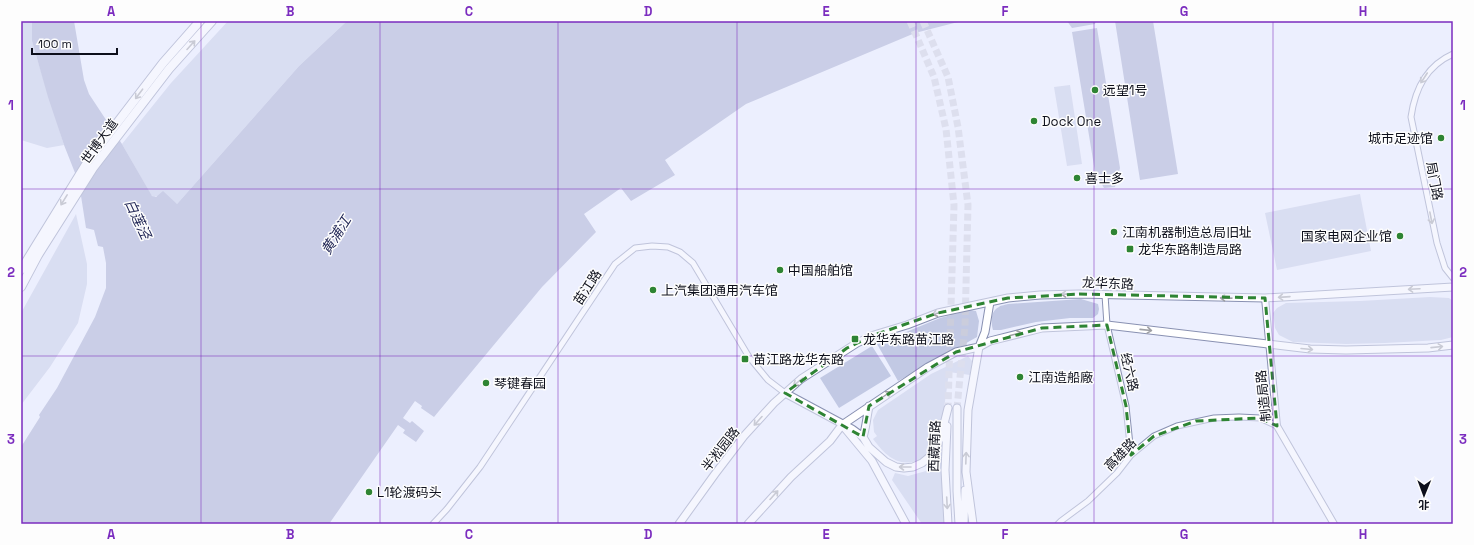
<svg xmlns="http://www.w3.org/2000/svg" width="1474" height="545" viewBox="0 0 1474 545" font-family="'Space Grotesk','Noto Sans SC',sans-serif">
	<rect width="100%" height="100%" fill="#eceffe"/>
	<path fill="#c2c9e4" d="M 21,21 L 32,21 L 32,40 L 35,52 L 64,145 L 47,148 L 21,140 Z
		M 228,21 L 347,21 L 299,66 L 177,204 L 157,196 L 154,197 L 151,195 L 122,144 L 171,83 Z
		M 1070,85 L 1082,164 L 1067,166 L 1054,87 Z
		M 1360,194 L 1371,251 L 1277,270 L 1265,213 Z
		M 76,214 L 87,264 L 87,284 L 78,323 L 50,367 L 21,405 L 21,313 Z
		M 1430,297 L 1449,298 L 1453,301 L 1453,337 L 1441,340 L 1385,343 L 1346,344 L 1293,342 L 1279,335 L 1275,328 L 1273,313 L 1277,308 L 1286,303 L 1360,301 Z
		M 1081,299 L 1098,304 L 1099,309 L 1098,314 L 1093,318 L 1070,318 L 1036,322 L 1001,330 L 993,330 C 991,323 990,311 999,307 C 1001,305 1006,305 1008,304 Z
		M 970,310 L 976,311 L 979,321 L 977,337 L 898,381 L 877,344 L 940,318 Z
		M 872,346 L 891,376 L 839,408 L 820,378 Z
		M 968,356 L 972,361 L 970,375 L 949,372 C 946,393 944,415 938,436 C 937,439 936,444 935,447 C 930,455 921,461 912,462 C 894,465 883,452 873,439 L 877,436 L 874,432 L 873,420 L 878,410 L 931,374 Z
		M 940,457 L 942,463 L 944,524 L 922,524 L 892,480 L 895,473 L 908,476 L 926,471 Z"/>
	<path fill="#9fa7cc" d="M 32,21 L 74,21 L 84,80 L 89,94 L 122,144 L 152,196 L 156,197 L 163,191 L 177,204 L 299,66 L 347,21 L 962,21 L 915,33 L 746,104 L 665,160 L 675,175 L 631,201 L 621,188 L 584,214 L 596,232 L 542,287 L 434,417 L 421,408 L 422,406 L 415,401 L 403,418 L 410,423 L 412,421 L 424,431 L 416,442 L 403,433 L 405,430 L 398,425 L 329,524 L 21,524 L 21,447 L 40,417 L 39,415 L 57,388 L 95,317 L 106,288 L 106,263 L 103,247 L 98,246 L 94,230 L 86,228 L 79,183 L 64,145 L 48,97 L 32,41 Z
		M 1067,21 L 1096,21 L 1095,24 L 1072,28 Z
		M 1115,21 L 1153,21 L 1178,174 L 1140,180 Z
		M 1097,28 L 1120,168 L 1115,187 L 1104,188 L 1095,172 L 1072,32 Z"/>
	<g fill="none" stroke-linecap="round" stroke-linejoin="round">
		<path stroke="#cbcddc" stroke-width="7" stroke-dasharray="7 3.5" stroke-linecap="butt" d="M 910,21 L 934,77 L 946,129 L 954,205 L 948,408
			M 923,21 L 948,77 L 958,127 L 968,205 L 965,326 L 957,408"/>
		<defs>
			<path id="minor" d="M 1453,54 C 1426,66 1415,89 1411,117 L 1437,243 L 1445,268 L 1453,278
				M 1105,295 L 1107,325 L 1126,406 L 1131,455
				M 433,524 L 447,509 L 480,467 L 615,264 L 635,248 L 652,246 L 668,247 L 680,252 L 693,263 L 749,357 L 768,380 L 785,393
				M 1058,524 L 1061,521 L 1088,501 L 1117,473 L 1131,455 L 1154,436 L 1177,426 L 1214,418 L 1239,417 L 1260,418 L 1277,426"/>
			<path id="tertiary" d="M 1265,298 L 1277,426 L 1334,524"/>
			<path id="secondary" d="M 785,393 L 852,429 L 863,437 L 869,447 L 886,462 L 896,467 L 904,468 L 913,467 L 922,463 L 933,454 L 941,436 L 948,408
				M 957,408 L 957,491 L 959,524
				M 843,426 L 872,461 L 906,524
				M 947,426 L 945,470 L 948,524
				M 863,437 C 866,428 867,416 869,406
				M 679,524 L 715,474 L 744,436 L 774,403 L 801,379 L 857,343 L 874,335 L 907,325 L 938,313 L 1008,298 L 1040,295 L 1079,294 L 1265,298 L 1453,287
				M 748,524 L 791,477 L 830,441 L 842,425 L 928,367 L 956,352 L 979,347 L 990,341 L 1042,328 L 1107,325 L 1310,349 L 1346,350 L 1428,348 L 1453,345
				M 964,524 L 965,490
				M 973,524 L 966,472 L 968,410 L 979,347 L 985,332 L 990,302"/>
			<path id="primary" d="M 21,270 L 88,161 L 163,63 L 200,21
				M 21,287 L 38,255 L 93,168 L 169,69 L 212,21"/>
		</defs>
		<use href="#minor" stroke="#8991b2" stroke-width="7"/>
		<use href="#tertiary" stroke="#8991b2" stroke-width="8"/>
		<use href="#secondary" stroke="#8991b2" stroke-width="9"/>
		<use href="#primary" stroke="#8991b2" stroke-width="10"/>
		<use href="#minor" stroke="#fff" stroke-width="5"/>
		<use href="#tertiary" stroke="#fff" stroke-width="6"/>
		<use href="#secondary" stroke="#fff" stroke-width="7"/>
		<use href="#primary" stroke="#fff" stroke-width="8"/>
	</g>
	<defs><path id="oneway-shaft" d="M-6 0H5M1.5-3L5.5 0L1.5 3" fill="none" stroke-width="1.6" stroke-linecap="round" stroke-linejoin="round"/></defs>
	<g stroke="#9e9fa4">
		<use href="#oneway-shaft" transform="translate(191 45) rotate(-48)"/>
		<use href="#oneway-shaft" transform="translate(1424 78) rotate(123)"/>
		<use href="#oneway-shaft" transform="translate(139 94) rotate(127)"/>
		<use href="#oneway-shaft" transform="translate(64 200) rotate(122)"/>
		<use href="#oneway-shaft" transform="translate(1431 218) rotate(79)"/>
		<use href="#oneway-shaft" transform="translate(1414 289) rotate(177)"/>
		<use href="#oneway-shaft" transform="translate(1067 294) rotate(179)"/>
		<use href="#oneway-shaft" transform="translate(1284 297) rotate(176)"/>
		<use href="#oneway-shaft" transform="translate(1226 298) rotate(-179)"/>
		<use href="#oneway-shaft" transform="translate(938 313) rotate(164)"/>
		<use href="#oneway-shaft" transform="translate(1146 330) rotate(6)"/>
		<use href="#oneway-shaft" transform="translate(1016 334) rotate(-14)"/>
		<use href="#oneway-shaft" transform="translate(1437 347) rotate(-6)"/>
		<use href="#oneway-shaft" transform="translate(1307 349) rotate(5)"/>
		<use href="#oneway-shaft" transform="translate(798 382) rotate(141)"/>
		<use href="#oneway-shaft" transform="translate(886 395) rotate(-34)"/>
		<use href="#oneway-shaft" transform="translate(758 421) rotate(132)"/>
		<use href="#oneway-shaft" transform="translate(966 458) rotate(-88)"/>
		<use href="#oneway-shaft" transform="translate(905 467) rotate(-180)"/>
		<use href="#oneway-shaft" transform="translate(774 495) rotate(-48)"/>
		<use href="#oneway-shaft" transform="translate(947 503) rotate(87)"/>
	</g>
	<path d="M0 0H1474V545H0ZM 1079,294 L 1265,298 L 1277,426 L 1260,418 L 1196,421 L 1154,436 L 1131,455 L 1126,406 L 1107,325 L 1042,328 L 956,352 L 869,406 L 863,437 L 785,393 L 847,348 L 874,335 L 938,313 L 1008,298 Z" fill="#eceffe" fill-opacity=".55" fill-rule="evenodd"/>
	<path fill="none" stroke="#2e8433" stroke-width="3" stroke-dasharray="8 5" stroke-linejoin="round" d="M 1079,294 L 1265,298 L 1277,426 L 1260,418 L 1196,421 L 1154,436 L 1131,455 L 1126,406 L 1107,325 L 1042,328 L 956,352 L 869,406 L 863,437 L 785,393 L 847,348 L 874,335 L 938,313 L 1008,298 Z"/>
	<path fill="none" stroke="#7b2cbf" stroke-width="1" stroke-opacity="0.55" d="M 201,21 L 201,524M 380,21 L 380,524M 558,21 L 558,524M 737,21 L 737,524M 916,21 L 916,524M 1094,21 L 1094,524M 1273,21 L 1273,524M 21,189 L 1453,189M 21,356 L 1453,356"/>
	<g fill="#2e8433" stroke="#fdfdfd" stroke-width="1.5">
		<circle cx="1095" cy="90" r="4"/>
		<circle cx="1034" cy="121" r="4"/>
		<circle cx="1441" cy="138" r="4"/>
		<circle cx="1077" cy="178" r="4"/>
		<circle cx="1114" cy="232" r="4"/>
		<circle cx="1400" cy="236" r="4"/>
		<rect x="1126" y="245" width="8" height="8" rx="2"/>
		<circle cx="780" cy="270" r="4"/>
		<circle cx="653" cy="290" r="4"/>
		<rect x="851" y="335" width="8" height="8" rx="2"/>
		<rect x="741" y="355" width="8" height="8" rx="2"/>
		<circle cx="1020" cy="377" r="4"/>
		<circle cx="486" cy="383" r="4"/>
		<circle cx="369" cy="492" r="4"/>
	</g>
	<g text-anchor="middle" stroke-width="3" stroke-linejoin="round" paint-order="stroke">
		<g font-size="13" fill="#0d0f1b" stroke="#fdfdfd" text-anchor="start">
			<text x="1103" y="95">远望1号</text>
			<text x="1042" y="126">Dock One</text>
			<text x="1433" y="143" text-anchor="end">城市足迹馆</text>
			<text x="1085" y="183">喜士多</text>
			<text x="1122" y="237">江南机器制造总局旧址</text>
			<text x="1392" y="241" text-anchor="end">国家电网企业馆</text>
			<text x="1138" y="254">龙华东路制造局路</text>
			<text x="788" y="275">中国船舶馆</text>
			<text x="661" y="295">上汽集团通用汽车馆</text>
			<text x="863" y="344">龙华东路苗江路</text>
			<text x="753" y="364">苗江路龙华东路</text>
			<text x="1028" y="382">江南造船廠</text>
			<text x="494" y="388">琴键春园</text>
			<text x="377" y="497">L1轮渡码头</text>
		</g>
		<g font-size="13" fill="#0d0f1b" stroke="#fdfdfd">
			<text transform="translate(99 141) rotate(-54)" y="5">世博大道</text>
			<text transform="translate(1435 181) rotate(79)" y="5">局门路</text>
			<text transform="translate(1108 283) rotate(2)" y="5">龙华东路</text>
			<text transform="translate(587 287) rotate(-57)" y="5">苗江路</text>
			<text transform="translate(1130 372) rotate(77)" y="5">经六路</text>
			<text transform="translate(1263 396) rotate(-96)" y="5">制造局路</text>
			<text transform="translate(934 446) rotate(-88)" y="5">西藏南路</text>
			<text transform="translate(720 449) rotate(-52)" y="5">半淞园路</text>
			<text transform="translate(1120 454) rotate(-46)" y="5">高雄路</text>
		</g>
		<g font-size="14" font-style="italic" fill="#232857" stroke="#fdfdfd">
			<text transform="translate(138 219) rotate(65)" y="5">白莲泾</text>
			<text transform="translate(336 235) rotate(-58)" y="5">黄浦江</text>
		</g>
	</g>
	<rect width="1474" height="545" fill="none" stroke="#fdfdfd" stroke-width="44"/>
	<g transform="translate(1424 495) rotate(181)" stroke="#fdfdfd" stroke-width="3" paint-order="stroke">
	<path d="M0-3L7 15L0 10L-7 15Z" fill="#0d0f1b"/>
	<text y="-6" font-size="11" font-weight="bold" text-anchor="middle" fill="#0d0f1b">北</text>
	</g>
	<path d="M32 48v6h85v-6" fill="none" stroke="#0d0f1b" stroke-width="2"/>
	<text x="38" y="48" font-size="12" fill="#0d0f1b" stroke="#fdfdfd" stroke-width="3" paint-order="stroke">100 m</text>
	<rect x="22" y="22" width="1430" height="501" fill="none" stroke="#7b2cbf" stroke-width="1.5"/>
	<g font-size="13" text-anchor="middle" font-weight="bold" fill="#7b2cbf">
		<text x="111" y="16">A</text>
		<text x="290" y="16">B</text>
		<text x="469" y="16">C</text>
		<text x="648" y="16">D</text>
		<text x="826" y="16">E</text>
		<text x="1005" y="16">F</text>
		<text x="1184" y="16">G</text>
		<text x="1363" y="16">H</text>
		<text x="11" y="110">1</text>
		<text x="1463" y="110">1</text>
		<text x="11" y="277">2</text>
		<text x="1463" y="277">2</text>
		<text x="11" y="444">3</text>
		<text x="1463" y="444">3</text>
		<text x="111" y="539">A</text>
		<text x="290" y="539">B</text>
		<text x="469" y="539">C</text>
		<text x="648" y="539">D</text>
		<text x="826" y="539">E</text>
		<text x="1005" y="539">F</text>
		<text x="1184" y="539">G</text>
		<text x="1363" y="539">H</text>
	</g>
</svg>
